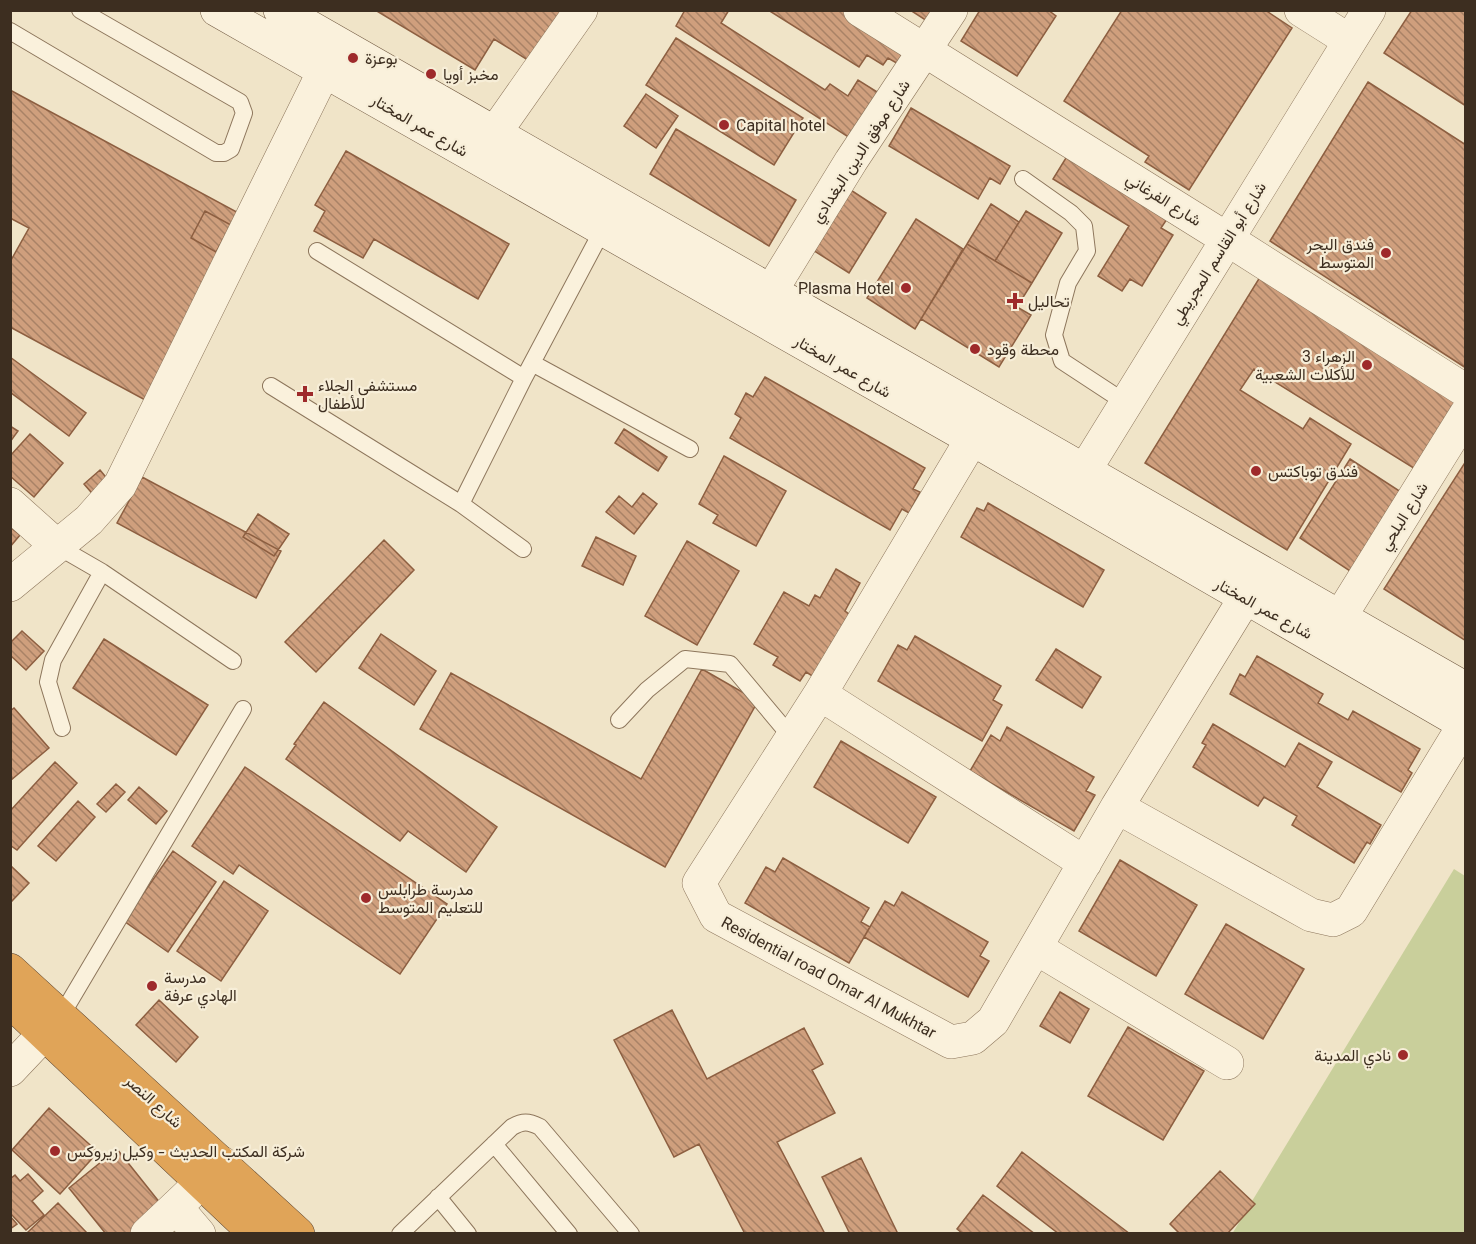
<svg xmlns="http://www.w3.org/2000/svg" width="1476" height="1244" viewBox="0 0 1476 1244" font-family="Georgia,Vazirmatn,serif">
	<defs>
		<pattern id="building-back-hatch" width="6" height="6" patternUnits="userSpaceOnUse" patternTransform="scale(1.5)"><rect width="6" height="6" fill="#cf9f7d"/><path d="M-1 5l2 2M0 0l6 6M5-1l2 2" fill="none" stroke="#a98266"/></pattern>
	</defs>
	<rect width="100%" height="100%" fill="#f0e4c8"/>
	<path fill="#c9cf9b" d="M 1454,869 L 1465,876 L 1465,1233 L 1232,1234 Z"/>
	<path fill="url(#building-back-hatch)" stroke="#8d5f41" stroke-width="1.5" d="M 375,10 L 574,10 L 539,67 L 494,39 L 475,70 Z
		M 685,10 L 729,10 L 721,23 L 825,90 L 830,84 L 848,96 L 858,80 L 882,95 L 853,140 L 676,26 Z
		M 768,10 L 847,10 L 910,50 L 900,65 L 888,58 L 883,65 L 867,55 L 859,67 Z
		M 910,10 L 934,10 L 927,21 Z
		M 980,10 L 1048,10 L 1056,16 L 1017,76 L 961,41 Z
		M 1122,10 L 1265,10 L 1292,28 L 1189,190 L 1145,162 L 1149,156 L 1064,101 Z
		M 1412,10 L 1466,10 L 1466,106 L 1384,53 Z
		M 676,38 L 803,118 L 774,165 L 646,85 Z
		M 1368,82 L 1466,145 L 1466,368 L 1270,241 Z
		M 10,90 L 246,217 L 147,401 L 10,327 L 10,262 L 29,228 L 10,218 Z
		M 646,94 L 678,116 L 656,148 L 624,126 Z
		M 911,108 L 1010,166 L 1000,184 L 990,178 L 978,199 L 889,146 Z
		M 676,129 L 796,200 L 769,246 L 650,174 Z
		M 346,151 L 509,244 L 478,299 L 374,239 L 363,258 L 314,231 L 325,211 L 315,205 Z
		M 1069,153 L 1169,216 L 1161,228 L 1173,235 L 1142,286 L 1130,279 L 1122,291 L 1098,276 L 1129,226 L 1053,179 Z
		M 843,185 L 886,213 L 849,273 L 805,245 Z
		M 991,204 L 1019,222 L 995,261 L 967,244 Z
		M 205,211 L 231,225 L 216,252 L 191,238 Z
		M 1026,211 L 1062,233 L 1032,283 L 995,261 Z
		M 916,219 L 963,249 L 915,329 L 867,298 Z
		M 967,244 L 1032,283 L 1017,307 L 1031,315 L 999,367 L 921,319 Z
		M 1260,277 L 1462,404 L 1420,472 L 1254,369 L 1240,390 L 1303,429 L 1310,418 L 1351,444 L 1287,550 L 1145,463 Z
		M 10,357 L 86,413 L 69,436 L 10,392 Z
		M 765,377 L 925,468 L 913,489 L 920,492 L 909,513 L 902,509 L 890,530 L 730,438 L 741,418 L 735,414 L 746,393 L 753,397 Z
		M 10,426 L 18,431 L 10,442 Z
		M 624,429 L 667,457 L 658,471 L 615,443 Z
		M 30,434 L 63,463 L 34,497 L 10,476 L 10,456 Z
		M 724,456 L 786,491 L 756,546 L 713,523 L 718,515 L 699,504 Z
		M 1350,459 L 1404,494 L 1353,573 L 1300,538 Z
		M 1466,461 L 1466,641 L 1384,589 Z
		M 100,470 L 113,486 L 97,499 L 84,484 Z
		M 142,477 L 281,551 L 256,598 L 117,523 Z
		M 643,493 L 657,504 L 634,534 L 606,512 L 619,496 L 632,507 Z
		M 988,503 L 1104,570 L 1083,607 L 961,537 L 977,508 L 984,511 Z
		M 258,514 L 289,534 L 274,556 L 243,537 Z
		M 10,527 L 20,535 L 10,547 Z
		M 596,537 L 636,556 L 623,585 L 582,566 Z
		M 384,540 L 414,570 L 316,672 L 285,642 Z
		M 687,541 L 739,571 L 697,645 L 645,616 Z
		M 836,569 L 860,583 L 845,611 L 849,614 L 814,677 L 806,672 L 800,681 L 773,665 L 778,657 L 754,644 L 784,592 L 809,606 L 815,595 L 820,598 Z
		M 22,631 L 44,651 L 26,670 L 10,655 L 10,643 Z
		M 381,634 L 436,671 L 414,705 L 359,668 Z
		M 915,636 L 1001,686 L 993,700 L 1002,705 L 982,741 L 878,681 L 898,645 L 907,650 Z
		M 104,639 L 208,705 L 176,755 L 73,688 Z
		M 1056,649 L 1101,677 L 1082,708 L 1036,680 Z
		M 1257,656 L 1323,694 L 1318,703 L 1348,720 L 1353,711 L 1420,749 L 1408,770 L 1412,773 L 1401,792 L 1230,694 L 1240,674 L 1245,677 Z
		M 702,669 L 758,701 L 665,867 L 420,729 L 451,673 L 641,779 Z
		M 324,702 L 497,827 L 466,872 L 408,831 L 400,841 L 286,759 L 296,745 L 294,744 Z
		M 14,708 L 49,748 L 10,781 L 10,711 Z
		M 1213,724 L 1285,767 L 1299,743 L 1332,762 L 1317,787 L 1381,825 L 1370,844 L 1367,842 L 1354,863 L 1292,825 L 1297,816 L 1264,797 L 1258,806 L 1193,767 L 1206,745 L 1202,743 Z
		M 1007,727 L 1094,777 L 1086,791 L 1095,795 L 1074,831 L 970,771 L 991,735 L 1000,741 Z
		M 841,741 L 936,797 L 908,843 L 814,787 Z
		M 55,762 L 77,783 L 17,850 L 10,845 L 10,811 Z
		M 245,767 L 447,904 L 400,974 L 239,865 L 233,874 L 192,846 Z
		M 116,784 L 125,792 L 106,812 L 97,804 Z
		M 139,787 L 167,811 L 156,824 L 128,800 Z
		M 78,801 L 95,817 L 56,861 L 38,846 Z
		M 173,851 L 216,882 L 168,952 L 124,921 Z
		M 783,858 L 869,908 L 861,922 L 870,927 L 849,963 L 745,903 L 766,867 L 775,872 Z
		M 1120,860 L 1197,905 L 1156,976 L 1079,931 Z
		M 10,865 L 29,883 L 10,903 Z
		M 224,881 L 268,911 L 221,981 L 177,951 Z
		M 902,892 L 988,942 L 980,956 L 989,961 L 968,997 L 864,937 L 885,901 L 894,906 Z
		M 1226,924 L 1304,969 L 1263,1039 L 1185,994 Z
		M 1060,992 L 1089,1009 L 1070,1043 L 1040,1026 Z
		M 159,1000 L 198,1037 L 176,1062 L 136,1025 Z
		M 672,1010 L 707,1079 L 804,1028 L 823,1064 L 812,1070 L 835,1113 L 777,1142 L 825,1234 L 745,1234 L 699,1144 L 674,1157 L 614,1040 Z
		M 1128,1027 L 1204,1071 L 1163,1140 L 1088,1096 Z
		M 49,1108 L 98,1152 L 60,1194 L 12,1150 Z
		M 117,1149 L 164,1208 L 132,1234 L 106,1234 L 69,1188 Z
		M 1022,1152 L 1130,1234 L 1059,1234 L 997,1186 Z
		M 861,1158 L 898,1234 L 850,1234 L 822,1177 Z
		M 1220,1171 L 1255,1204 L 1227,1234 L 1180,1234 L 1170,1224 Z
		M 28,1174 L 43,1191 L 32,1201 L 44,1215 L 26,1230 L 10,1213 L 10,1179 L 15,1175 L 20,1181 Z
		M 983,1195 L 1035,1234 L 963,1234 L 957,1229 Z
		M 58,1203 L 88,1234 L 26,1234 Z
		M 10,1216 L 17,1224 L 10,1229 Z"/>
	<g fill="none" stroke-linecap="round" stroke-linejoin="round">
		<defs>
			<path id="lane" d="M 10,31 L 216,153 L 224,153 L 231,149 L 244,113 L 240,102 L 80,10
				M 1023,179 L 1071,213 L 1084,226 L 1087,251 L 1068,283 L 1054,335 L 1062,361 L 1126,403
				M 317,251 L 524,378
				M 532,363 L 690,449
				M 271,386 L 461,504 L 524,378 L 603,229
				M 461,504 L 523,549
				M 57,546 L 102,572 L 233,661
				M 619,720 L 647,690 L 685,659 L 730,664 L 792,738
				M 62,728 L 48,682 L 53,660 L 102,572
				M 61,1016 L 243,709
				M 494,1144 L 569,1234
				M 438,1197 L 468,1234
				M 400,1234 L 512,1127 C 523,1121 528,1121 540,1127 L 631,1234"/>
			<path id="street" d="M 860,10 L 1227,239 L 1466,391
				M 1301,10 L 1350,41
				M 494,134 L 581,10
				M 771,291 L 851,161 L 951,10
				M 972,439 L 820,694 L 699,883 L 716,916 L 951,1042 L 973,1038 L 993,1021 L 1117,807 L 1245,598
				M 1070,494 L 1369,10
				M 10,504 L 57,546
				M 10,585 L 89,520 L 120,485 L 324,71
				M 1340,617 L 1466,414
				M 820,694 L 1085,863
				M 1117,807 L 1311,915 L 1333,920 L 1351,911 L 1464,725
				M 1036,948 L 1227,1063
				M 10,1070 L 61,1016
				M 176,1207 L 199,1234
				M 147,1234 L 222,1163"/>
			<path id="secondary" d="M 217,10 L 972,439 L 1466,725
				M 280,10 L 1466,689"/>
			<path id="highway" d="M 10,970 L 298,1234
				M 10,1001 L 256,1234"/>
		</defs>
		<use href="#lane" stroke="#8d765c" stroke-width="18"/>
		<use href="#street" stroke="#8d765c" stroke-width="34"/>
		<use href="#secondary" stroke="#6f573f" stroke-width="34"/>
		<use href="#highway" stroke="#5b4430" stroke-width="34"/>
		<use href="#lane" stroke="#faf1dc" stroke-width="16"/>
		<use href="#street" stroke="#faf1dc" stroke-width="33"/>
		<use href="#secondary" stroke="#faf1dc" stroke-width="33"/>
		<use href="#highway" stroke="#e0a458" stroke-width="33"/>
	</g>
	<g fill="#9e2a2b" stroke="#f7eed8" stroke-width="2">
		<circle cx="353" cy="58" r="6"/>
		<circle cx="431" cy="74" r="6"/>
		<circle cx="724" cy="125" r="6"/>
		<circle cx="1386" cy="253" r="6"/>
		<circle cx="906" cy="288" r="6"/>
		<path d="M1012 292h6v6h6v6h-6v6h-6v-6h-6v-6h6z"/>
		<circle cx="975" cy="349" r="6"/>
		<circle cx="1367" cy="365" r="6"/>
		<path d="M302 385h6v6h6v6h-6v6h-6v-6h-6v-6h6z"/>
		<circle cx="1256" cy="471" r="6"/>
		<circle cx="366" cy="898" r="6"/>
		<circle cx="152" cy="986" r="6"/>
		<circle cx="1403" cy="1055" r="6"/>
		<circle cx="55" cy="1151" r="6"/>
	</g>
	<g text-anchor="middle" stroke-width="4.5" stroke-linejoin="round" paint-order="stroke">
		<g font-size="16" fill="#3d2e20" stroke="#f7eed8" text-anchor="start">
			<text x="365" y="64">بوعزة</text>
			<text x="443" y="80">مخبز أويا</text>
			<text x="736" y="131">Capital hotel</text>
			<text x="1374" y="250" text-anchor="end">فندق البحر<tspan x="1374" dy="18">المتوسط</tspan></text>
			<text x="894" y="294" text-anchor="end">Plasma Hotel</text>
			<text x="1028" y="307">تحاليل</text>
			<text x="987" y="355">محطة وقود</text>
			<text x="1355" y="362" text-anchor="end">الزهراء 3<tspan x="1355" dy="18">للأكلات الشعبية</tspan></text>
			<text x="318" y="391">مستشفى الجلاء<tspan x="318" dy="18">للأطفال</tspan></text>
			<text x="1268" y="477">فندق توباكتس</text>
			<text x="378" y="895">مدرسة طرابلس<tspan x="378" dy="18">للتعليم المتوسط</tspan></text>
			<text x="164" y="983">مدرسة<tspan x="164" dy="18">الهادي عرفة</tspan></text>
			<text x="1391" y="1061" text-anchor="end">نادي المدينة</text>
			<text x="67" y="1157">شركة المكتب الحديث - وكيل زيروكس</text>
		</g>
		<g font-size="16" fill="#3d2e20" stroke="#f7eed8">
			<text transform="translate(420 125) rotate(30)" y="6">شارع عمر المختار</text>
			<text transform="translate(860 151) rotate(-57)" y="6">شارع موفق الدين البغدادي</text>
			<text transform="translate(1164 199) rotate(32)" y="6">شارع الفرغاني</text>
			<text transform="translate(1218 253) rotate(-58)" y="6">شارع أبو القاسم المجريطي</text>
			<text transform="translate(843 366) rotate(30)" y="6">شارع عمر المختار</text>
			<text transform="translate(1403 516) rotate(-58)" y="6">شارع البلحي</text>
			<text transform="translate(1264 608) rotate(29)" y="6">شارع عمر المختار</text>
			<text transform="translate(829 977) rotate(28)" y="6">Residential road Omar Al Mukhtar</text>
			<text transform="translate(154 1101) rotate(42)" y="6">شارع النصر</text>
		</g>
	</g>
	<rect width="1476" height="1244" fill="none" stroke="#3d2e20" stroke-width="24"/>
</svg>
